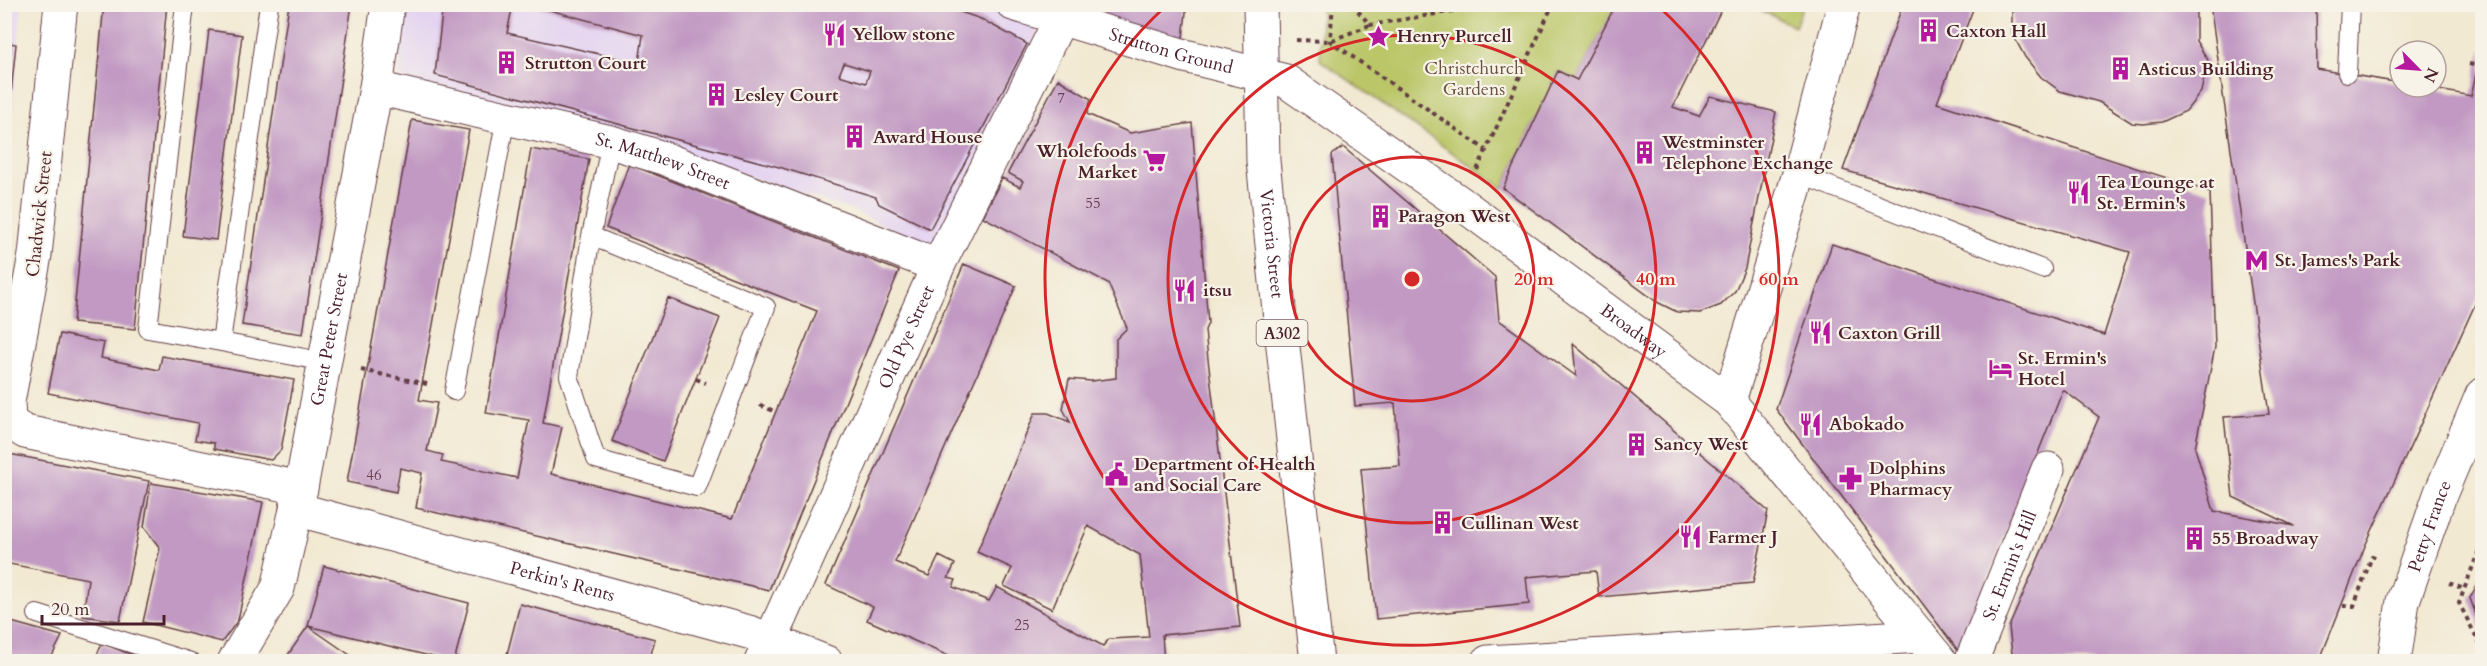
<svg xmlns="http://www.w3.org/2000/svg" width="2487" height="666" viewBox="0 0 2487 666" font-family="Cardo,serif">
	<rect width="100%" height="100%" fill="#f7f3e8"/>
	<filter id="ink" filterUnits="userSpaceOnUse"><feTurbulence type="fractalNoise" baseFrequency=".0167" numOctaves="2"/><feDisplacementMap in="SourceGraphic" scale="12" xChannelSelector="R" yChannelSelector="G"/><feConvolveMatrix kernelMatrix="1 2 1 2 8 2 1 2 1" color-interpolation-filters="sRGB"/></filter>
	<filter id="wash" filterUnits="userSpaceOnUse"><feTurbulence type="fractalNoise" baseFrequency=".008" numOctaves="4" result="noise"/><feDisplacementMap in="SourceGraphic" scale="24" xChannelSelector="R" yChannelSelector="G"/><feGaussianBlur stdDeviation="1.35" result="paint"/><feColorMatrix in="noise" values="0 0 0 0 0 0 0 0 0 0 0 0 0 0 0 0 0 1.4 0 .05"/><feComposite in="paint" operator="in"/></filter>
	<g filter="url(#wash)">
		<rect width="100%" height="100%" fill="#f2e9d2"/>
		<path fill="#e4d3f1" d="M 5,5 L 22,5 L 5,176 Z
			M 406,5 L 1050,5 L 934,249 L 853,211 L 614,131 L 398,78 Z"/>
		<path fill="#bac668" stroke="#82724a" stroke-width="1.5" d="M 1321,5 L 1616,5 L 1577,80 L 1558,71 L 1503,188 L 1320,60 Z
			M 1751,5 L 1803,5 L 1795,27 Z"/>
		<g id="blocks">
			<path fill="#c199c3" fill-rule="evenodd" d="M 104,4 L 167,4 L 135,329 L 73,323 Z
				M 289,4 L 352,4 L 303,334 L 242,325 Z
				M 443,4 L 513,4 L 507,33 L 639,63 L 643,35 L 527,4 L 937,4 L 981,19 L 1027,44 L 930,229 L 879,204 L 876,197 L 779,167 L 435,75 ZM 844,63 L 870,71 L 866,83 L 839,75 Z
				M 1080,4 L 1187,4 L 1182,46 L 1078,14 Z
				M 1616,4 L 1724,4 L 1673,107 L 1699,116 L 1710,96 L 1776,112 L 1745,268 L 1735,291 L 1721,305 L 1700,313 L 1677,312 L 1657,302 L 1503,188 L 1558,71 L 1577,80 Z
				M 1903,4 L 1975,4 L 1937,103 L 2210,192 L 2215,347 L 2195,448 L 2214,511 L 2294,526 L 2233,497 L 2224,417 L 2269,414 L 2210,4 L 2316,4 L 2317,69 L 2400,83 L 2400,87 L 2423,87 L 2471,96 L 2482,48 L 2482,289 L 2365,546 L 2319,662 L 2013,662 L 2009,627 L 2099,417 L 2063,390 L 1959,652 L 1776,409 L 1832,244 L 2104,335 L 2130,252 L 1843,170 Z
				M 2012,4 L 2196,4 L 2196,41 L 2208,60 L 2201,92 L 2186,111 L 2162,122 L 2143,124 L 2132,123 L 2099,102 L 2060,91 L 2041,77 L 2025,57 L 2012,33 Z
				M 209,30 L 242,35 L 216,240 L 183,236 Z
				M 4,42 L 16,44 L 6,143 L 4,143 Z
				M 1058,79 L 1091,99 L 1087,114 L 1130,133 L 1192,123 L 1208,323 L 1205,330 L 1208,359 L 1240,627 L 1162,635 L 1164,662 L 962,662 L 867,620 L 873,607 L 826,585 L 964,264 L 1016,286 L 895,562 L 929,576 L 939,556 L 955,564 L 948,578 L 956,580 L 953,587 L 989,601 L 997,587 L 1103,646 L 1109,639 L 1149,637 L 1140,555 L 1088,526 L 1052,609 L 1004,586 L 1012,568 L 977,552 L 1035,413 L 1048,413 L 1070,422 L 1063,409 L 1069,379 L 1091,381 L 1116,378 L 1116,339 L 1127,328 L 1108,283 L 983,217 L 1002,178 L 1020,187 L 1023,181 L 1008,173 Z
				M 412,120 L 469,130 L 419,400 L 437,403 L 427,451 L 443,455 L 441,462 L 517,478 L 529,420 L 486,413 L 531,149 L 589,159 L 543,423 L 562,427 L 551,474 L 732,519 L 817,311 L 606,228 L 629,164 L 899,271 L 769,590 L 416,508 L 422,473 L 400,468 L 396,492 L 347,482 Z
				M 1343,147 L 1495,277 L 1499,320 L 1576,376 L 1573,344 L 1768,511 L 1753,583 L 1599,597 L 1596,571 L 1526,577 L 1529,604 L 1376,619 L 1361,469 L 1400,466 L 1395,403 L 1355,406 L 1332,155 Z
				M 668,298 L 720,318 L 663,461 L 612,441 Z
				M 60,334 L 104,343 L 101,358 L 159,370 L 162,356 L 294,380 L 281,450 L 271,460 L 214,449 L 214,443 L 195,440 L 198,423 L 48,393 Z
				M 4,453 L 149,481 L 120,621 L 83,616 L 88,579 L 4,563 Z
				M 151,483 L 263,502 L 238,620 L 222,642 L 143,622 L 160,548 L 144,527 Z
				M 324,566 L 469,603 L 454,662 L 308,626 Z
				M 2482,576 L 2482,632 L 2470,598 Z
				M 520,604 L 655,639 L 649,662 L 505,662 Z
				M 4,620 L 62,636 L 49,662 L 4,662 Z
				M 308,626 L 360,662 L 283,662 Z
				M 102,643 L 147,661 L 147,662 L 94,662 Z"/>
		</g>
	</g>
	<g filter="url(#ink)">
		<use href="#blocks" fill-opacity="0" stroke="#633d44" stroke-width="1.5"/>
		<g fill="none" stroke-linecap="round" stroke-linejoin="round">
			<defs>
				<path id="lane" d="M 185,4 L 148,329 L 221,342 L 269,4
					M 2347,73 L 2350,4
					M 1799,174 L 2042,269
					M 591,236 L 766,307 L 697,487 L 596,459 L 569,376 L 591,236 L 611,142
					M 221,342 L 325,362
					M 454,391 L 506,117
					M 37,614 L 191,662"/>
				<g id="street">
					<path d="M 61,4 L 35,255 L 8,402 L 9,422 L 25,432 L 301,488"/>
					<path id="s1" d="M 1013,4 L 1185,56 L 1286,81 L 1462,204 L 1729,401 L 1941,662"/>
					<path id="s2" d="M 376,88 L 611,142 L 663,158 L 938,266"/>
					<path d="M 1729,401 L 1799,174 L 1844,4"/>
					<path id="s3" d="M 296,509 L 752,633 L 826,662"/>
					<path id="s4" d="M 234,662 L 278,588 L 301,488 L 376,88 L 388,4"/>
					<path id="s5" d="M 761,662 L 938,266 L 1061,18"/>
					<path d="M 1488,662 L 1921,636"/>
					<path id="s6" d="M 1971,662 L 2048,469"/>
					<path id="s7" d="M 2394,662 L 2403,601 L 2440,495 L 2482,395"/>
				</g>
				<g id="primary">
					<path id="s8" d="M 1260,4 L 1263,161 L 1317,662"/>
				</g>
			</defs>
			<use href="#lane" stroke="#633d44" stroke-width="20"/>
			<use href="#street" stroke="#633d44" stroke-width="35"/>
			<use href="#primary" stroke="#633d44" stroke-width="35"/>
			<path stroke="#633d44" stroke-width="4" stroke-dasharray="4.5 4.5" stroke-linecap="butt" d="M 1333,4 L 1330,41 L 1486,150
				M 1352,4 L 1370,25 L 1495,4
				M 1296,40 L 1330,41 L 1370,25
				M 2469,64 L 2478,66
				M 1477,170 L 1553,4
				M 361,370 L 427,384
				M 696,379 L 706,383
				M 760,405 L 776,412
				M 2482,542 L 2459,603 L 2482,648
				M 2449,583 L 2464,589
				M 2343,606 L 2354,606 L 2372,556 L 2378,558"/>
			<use href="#lane" stroke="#fff" stroke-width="18"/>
			<use href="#street" stroke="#fff" stroke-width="33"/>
			<use href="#primary" stroke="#fff" stroke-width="33"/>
		</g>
	</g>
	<g fill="none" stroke="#d62828" stroke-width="3">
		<circle cx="1412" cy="279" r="122"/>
		<circle cx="1412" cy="279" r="244"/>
		<path d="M1658 6A367 367 0 1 1 1166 6"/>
	</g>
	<defs>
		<symbol id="building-bare" viewBox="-9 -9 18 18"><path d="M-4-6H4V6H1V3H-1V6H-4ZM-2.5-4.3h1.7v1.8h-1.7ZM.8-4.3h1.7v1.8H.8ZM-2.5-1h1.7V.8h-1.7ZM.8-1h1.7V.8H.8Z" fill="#b5179e" stroke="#f7f3e8" stroke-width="2.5" paint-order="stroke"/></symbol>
		<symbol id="restaurant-bare" viewBox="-9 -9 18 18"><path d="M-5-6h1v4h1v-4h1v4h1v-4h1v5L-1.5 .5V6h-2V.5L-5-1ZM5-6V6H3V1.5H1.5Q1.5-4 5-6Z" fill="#b5179e" stroke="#f7f3e8" stroke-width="2.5" paint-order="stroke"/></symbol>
		<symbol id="sight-bare" viewBox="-9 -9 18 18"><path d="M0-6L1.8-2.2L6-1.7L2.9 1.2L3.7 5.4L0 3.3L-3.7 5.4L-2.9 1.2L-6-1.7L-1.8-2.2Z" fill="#b5179e" stroke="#f7f3e8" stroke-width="2.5" paint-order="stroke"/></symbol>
		<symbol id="supermarket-bare" viewBox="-9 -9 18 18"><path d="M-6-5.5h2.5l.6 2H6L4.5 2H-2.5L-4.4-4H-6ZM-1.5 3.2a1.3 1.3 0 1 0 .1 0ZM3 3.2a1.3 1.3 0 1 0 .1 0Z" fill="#b5179e" stroke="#f7f3e8" stroke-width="2.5" paint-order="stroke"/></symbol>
		<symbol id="metro-bare" viewBox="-9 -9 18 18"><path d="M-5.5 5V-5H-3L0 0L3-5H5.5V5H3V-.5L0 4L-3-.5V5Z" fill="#b5179e" stroke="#f7f3e8" stroke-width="2.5" paint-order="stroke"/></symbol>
		<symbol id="hotel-bare" viewBox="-9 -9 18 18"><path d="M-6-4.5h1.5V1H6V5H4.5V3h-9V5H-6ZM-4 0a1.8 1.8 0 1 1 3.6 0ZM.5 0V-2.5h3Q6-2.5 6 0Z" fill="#b5179e" stroke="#f7f3e8" stroke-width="2.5" paint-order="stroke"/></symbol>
		<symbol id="civic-bare" viewBox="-9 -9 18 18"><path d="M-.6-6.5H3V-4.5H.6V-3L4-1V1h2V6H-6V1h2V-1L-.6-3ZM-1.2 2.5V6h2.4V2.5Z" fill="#b5179e" stroke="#f7f3e8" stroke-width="2.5" paint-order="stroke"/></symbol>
		<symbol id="pharmacy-bare" viewBox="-9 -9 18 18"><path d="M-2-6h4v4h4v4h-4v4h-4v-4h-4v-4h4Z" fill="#b5179e" stroke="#f7f3e8" stroke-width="2.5" paint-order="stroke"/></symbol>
	</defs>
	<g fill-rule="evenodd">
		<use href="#building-bare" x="1912" y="14" width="33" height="33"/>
		<use href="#restaurant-bare" x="818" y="18" width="33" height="33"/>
		<use href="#sight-bare" x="1362" y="20" width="33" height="33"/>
		<use href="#building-bare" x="490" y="46" width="33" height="33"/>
		<use href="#building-bare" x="2104" y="52" width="33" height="33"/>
		<use href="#building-bare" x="700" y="78" width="33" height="33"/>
		<use href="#building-bare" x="838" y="120" width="33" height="33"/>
		<use href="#building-bare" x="1628" y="136" width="33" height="33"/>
		<use href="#supermarket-bare" x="1138" y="144" width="33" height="33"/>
		<use href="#restaurant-bare" x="2062" y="176" width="33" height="33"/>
		<use href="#building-bare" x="1364" y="200" width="33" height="33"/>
		<use href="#metro-bare" x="2240" y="244" width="33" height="33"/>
		<use href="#restaurant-bare" x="1168" y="274" width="33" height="33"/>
		<use href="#restaurant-bare" x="1804" y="316" width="33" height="33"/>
		<use href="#hotel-bare" x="1984" y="352" width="33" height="33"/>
		<use href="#restaurant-bare" x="1794" y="408" width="33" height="33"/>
		<use href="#building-bare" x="1620" y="428" width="33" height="33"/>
		<use href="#civic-bare" x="1100" y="458" width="33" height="33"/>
		<use href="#pharmacy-bare" x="1834" y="462" width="33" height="33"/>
		<use href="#building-bare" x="1426" y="506" width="33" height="33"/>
		<use href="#restaurant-bare" x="1674" y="520" width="33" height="33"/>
		<use href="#building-bare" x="2178" y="522" width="33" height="33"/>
	</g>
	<g text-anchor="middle" stroke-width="4.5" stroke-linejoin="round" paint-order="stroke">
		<g font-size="15" fill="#683e51">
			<text x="1061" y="103">7</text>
			<text x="1093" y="208">55</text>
			<text x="374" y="480">46</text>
			<text x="1022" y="630">25</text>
		</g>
		<rect fill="#f7f3e8" stroke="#7e5f64" stroke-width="1.5" x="1256.5" y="320" width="51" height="26" rx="4.5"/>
		<g font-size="16" font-weight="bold" fill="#4a1f2b">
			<text x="1282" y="339">A302</text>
		</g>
		<g font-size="18" font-weight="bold" fill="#4a1f2b" stroke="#f7f3e8" text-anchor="start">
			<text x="1946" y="37">Caxton Hall</text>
			<text x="852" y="40">Yellow stone</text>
			<text x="1397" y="42">Henry Purcell</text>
			<text x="525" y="69">Strutton Court</text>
			<text x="2138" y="75">Asticus Building</text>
			<text x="734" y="101">Lesley Court</text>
			<text x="873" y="143">Award House</text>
			<text x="1662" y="148">Westminster<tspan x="1662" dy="21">Telephone Exchange</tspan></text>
			<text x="1137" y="157" text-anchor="end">Wholefoods<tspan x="1137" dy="21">Market</tspan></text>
			<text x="2097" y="188">Tea Lounge at<tspan x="2097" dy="21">St. Ermin's</tspan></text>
			<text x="1398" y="222">Paragon West</text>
			<text x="2275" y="266">St. James's Park</text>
			<text x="1203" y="296">itsu</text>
			<text x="1838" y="339">Caxton Grill</text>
			<text x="2018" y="364">St. Ermin's<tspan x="2018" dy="21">Hotel</tspan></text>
			<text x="1829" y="430">Abokado</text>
			<text x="1654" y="450">Sancy West</text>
			<text x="1134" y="470">Department of Health<tspan x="1134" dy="21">and Social Care</tspan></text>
			<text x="1869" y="474">Dolphins<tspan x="1869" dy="21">Pharmacy</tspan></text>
			<text x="1461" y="529">Cullinan West</text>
			<text x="1708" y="543">Farmer J</text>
			<text x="2212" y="544">55 Broadway</text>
		</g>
		<g font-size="18" fill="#4a1f2b" stroke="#f7f3e8">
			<text dy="6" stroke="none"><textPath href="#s1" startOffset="165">Strutton Ground</textPath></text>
			<text dy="6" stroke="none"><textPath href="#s2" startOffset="296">St. Matthew Street</textPath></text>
			<text transform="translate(39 214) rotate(-84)" y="6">Chadwick Street</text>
			<text dy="6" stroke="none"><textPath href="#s8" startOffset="240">Victoria Street</textPath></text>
			<text dy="6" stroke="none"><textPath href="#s1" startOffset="712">Broadway</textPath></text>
			<text dy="6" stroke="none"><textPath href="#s5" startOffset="356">Old Pye Street</textPath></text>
			<text dy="6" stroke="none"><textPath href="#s4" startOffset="340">Great Peter Street</textPath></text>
			<text dy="6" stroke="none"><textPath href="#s7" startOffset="141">Petty France</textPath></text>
			<text dy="6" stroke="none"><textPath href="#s6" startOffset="104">St. Ermin's Hill</textPath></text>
			<text dy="6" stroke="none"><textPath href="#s3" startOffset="276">Perkin's Rents</textPath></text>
		</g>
		<g font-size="18" fill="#6c513d" stroke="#f7f3e8">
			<text x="1474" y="74">Christchurch<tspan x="1474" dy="21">Gardens</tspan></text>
		</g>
	</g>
	<circle cx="1412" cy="279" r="9" fill="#d62828" stroke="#f7f3e8" stroke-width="3"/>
	<g font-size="18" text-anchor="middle" font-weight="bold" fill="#d62828" stroke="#f7f3e8" stroke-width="4.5" stroke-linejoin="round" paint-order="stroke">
		<text x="1534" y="285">20 m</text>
		<text x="1656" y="285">40 m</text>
		<text x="1779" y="285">60 m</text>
	</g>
	<rect width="2487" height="666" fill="none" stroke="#f7f3e8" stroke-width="24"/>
	<g transform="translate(2418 69) rotate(115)"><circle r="28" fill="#f7f3e8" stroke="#b29e9c" stroke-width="1.5"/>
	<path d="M0-4.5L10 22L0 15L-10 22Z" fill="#b5179e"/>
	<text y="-9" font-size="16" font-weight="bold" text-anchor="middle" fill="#4a1f2b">N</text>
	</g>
	<path d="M42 615v9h122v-9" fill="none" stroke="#4a1f2b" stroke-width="3"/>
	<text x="51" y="615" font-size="18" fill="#4a1f2b" stroke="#f7f3e8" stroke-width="4.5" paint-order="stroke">20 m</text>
</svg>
